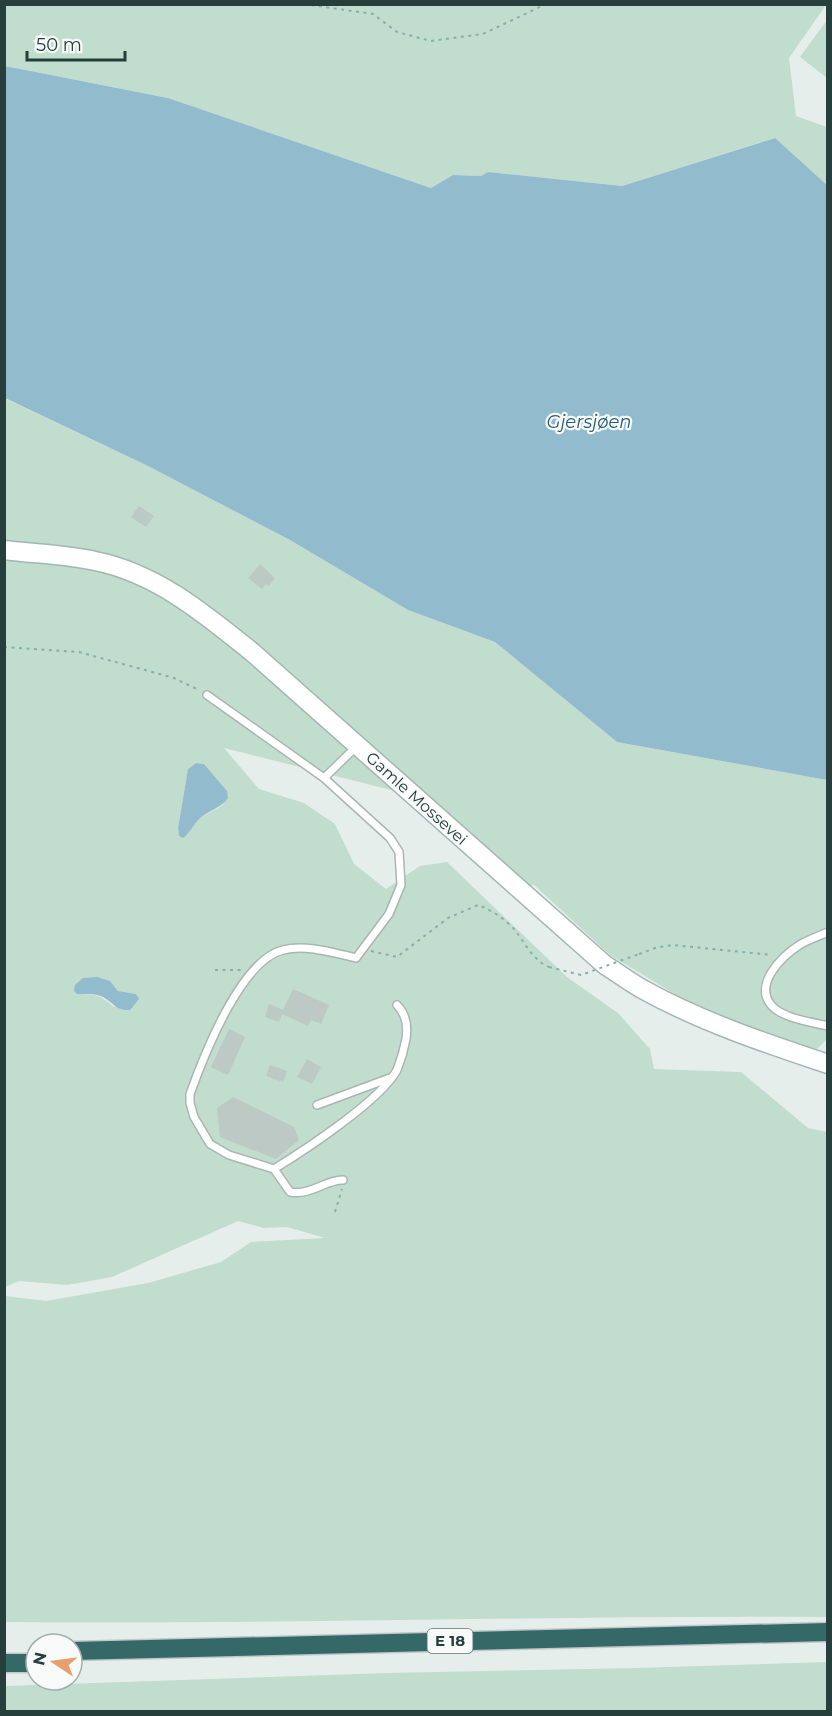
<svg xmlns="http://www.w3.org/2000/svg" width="832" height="1716" viewBox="0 0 832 1716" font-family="Montserrat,sans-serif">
	<rect width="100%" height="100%" fill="#e6eeec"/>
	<path fill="#c1ddcd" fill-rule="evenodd" d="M 4,5 L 826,5 L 789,58 L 796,116 L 827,127 L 827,185 L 774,138 L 622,186 L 488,172 L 481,176 L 453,175 L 431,188 L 168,98 L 5,66 Z
		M 827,20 L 827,78 L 800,57 Z
		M 4,398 L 148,466 L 290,540 L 408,610 L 495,642 L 617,742 L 827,780 L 827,1039 L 809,1057 L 741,1034 L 610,955 L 533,884 L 526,895 L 415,796 L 224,748 L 259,789 L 304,803 L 335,824 L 354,864 L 386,889 L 420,866 L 447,862 L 567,977 L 618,1013 L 650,1049 L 654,1069 L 741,1072 L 808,1128 L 827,1132 L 827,1617 C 553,1615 279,1625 5,1622 L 5,1296 L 46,1301 L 148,1283 L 221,1262 L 251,1242 L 325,1238 L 287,1227 L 264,1228 L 238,1221 L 112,1277 L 67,1285 L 19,1281 L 5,1287 ZM 196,763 L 204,764 L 227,791 L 223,805 L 200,818 L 179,836 L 178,828 L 188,769 ZM 110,981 L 118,991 L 136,994 L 114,1007 C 101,995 95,994 77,994 Z
		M 827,1662 L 827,1711 L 5,1711 L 5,1686 L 388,1673 L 637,1668 Z"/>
	<path fill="#93bbce" d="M 5,66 L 168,98 L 431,188 L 453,175 L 481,176 L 488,172 L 622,186 L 775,138 L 827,185 L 827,780 L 617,742 L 495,642 L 408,610 L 290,540 L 148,466 L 5,398 Z
		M 196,763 L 204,764 L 227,791 L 228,798 C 220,809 209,810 199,819 C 193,825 190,833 183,838 L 179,836 L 178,828 L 188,769 Z
		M 97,977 L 110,981 L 118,991 L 136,994 L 139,999 L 130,1010 C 116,1011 114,1003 103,997 C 95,993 85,994 77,994 L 74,991 L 75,985 L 83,978 Z"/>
	<path fill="#bcc9c5" d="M 139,506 L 154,516 L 146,527 L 131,517 Z
		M 260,564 L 275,578 L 269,586 L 266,584 L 262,589 L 248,578 Z
		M 293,989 L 329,1005 L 321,1024 L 311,1020 L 308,1026 L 282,1014 L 279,1022 L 265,1017 L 269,1004 L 283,1010 Z
		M 229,1029 L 245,1037 L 228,1075 L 211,1067 Z
		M 307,1059 L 321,1067 L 312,1084 L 297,1077 Z
		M 270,1065 L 287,1071 L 283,1082 L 266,1076 Z
		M 233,1097 L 294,1127 L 299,1140 L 276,1159 L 220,1137 L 217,1108 Z"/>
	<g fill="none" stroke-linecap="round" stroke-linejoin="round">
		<defs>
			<path id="lane" d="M 207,695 L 324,778 L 390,838 L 399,852 L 401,885 L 389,914 L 356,958 C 334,953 306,944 283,950 C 241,960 204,1055 190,1094 L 190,1103 L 194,1117 L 210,1144 L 229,1155 L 274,1169 L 290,1192 C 311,1196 327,1179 343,1180
				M 324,778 L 357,746
				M 828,932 C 819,936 810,939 801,944 C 783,955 750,986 774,1008 C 787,1019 811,1022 828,1026
				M 317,1105 L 390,1078
				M 274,1169 C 305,1150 381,1100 397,1070 C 401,1060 404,1050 406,1039 C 408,1026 406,1014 397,1005"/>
			<path id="secondary" d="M 4,550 C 35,554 65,554 95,561 C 156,573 205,614 252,652 L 605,965 C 618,973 631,983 644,990 C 702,1022 765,1043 828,1064"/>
			<path id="highway" d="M 72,1651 L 828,1632
				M 4,1663 L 36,1663"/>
		</defs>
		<use href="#lane" stroke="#a9b6b4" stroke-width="10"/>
		<use href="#secondary" stroke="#a2b6b3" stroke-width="21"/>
		<use href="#highway" stroke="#c2c9c9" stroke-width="21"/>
		<path stroke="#89afaa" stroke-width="2" stroke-dasharray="3 4.5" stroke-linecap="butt" d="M 304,4 L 373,14 L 397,32 L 431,41 L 483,34 L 546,4
			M 4,647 L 79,652 L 174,678 L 199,690
			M 371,951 L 397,957 L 448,918 L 478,905 C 491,910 504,918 514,929 C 524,941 533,961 549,967
			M 639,954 L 655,948 L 672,945 L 772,955
			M 215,970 L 242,970
			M 335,1212 L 342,1189"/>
		<use href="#lane" stroke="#fff" stroke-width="7"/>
		<use href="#secondary" stroke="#fff" stroke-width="18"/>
		<use href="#highway" stroke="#346967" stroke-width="18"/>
		<path stroke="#89afaa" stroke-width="2" stroke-dasharray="3 4.5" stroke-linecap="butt" d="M 549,967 L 581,975 L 639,954"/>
	</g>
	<g text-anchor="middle" stroke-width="4.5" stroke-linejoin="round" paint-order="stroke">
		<rect fill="#f7faf9" stroke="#657775" stroke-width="1.5" x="427.5" y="1629" width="45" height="24" rx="4.5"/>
		<g font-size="15" font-weight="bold" fill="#263f3d">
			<text x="450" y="1646">E 18</text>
		</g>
		<g font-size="16" fill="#263f3d" stroke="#f7faf9">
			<text transform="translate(417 798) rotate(42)" y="6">Gamle Mossevei</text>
		</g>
		<g font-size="18" font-style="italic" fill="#245b77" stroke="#f7faf9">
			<text x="589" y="428">Gjersjøen</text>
		</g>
	</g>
	<rect width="832" height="1716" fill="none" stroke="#263f3d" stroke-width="12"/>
	<g transform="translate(54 1662) rotate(283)"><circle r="28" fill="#f7faf9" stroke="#a3afae" stroke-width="1.5"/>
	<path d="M0-4.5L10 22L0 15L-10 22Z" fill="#e89f6b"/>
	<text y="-9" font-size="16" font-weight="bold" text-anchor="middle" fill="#263f3d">N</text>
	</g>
	<path d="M27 51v9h98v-9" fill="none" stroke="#263f3d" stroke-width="3"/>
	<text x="36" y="51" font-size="18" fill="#263f3d" stroke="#f7faf9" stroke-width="4.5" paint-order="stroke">50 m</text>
</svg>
